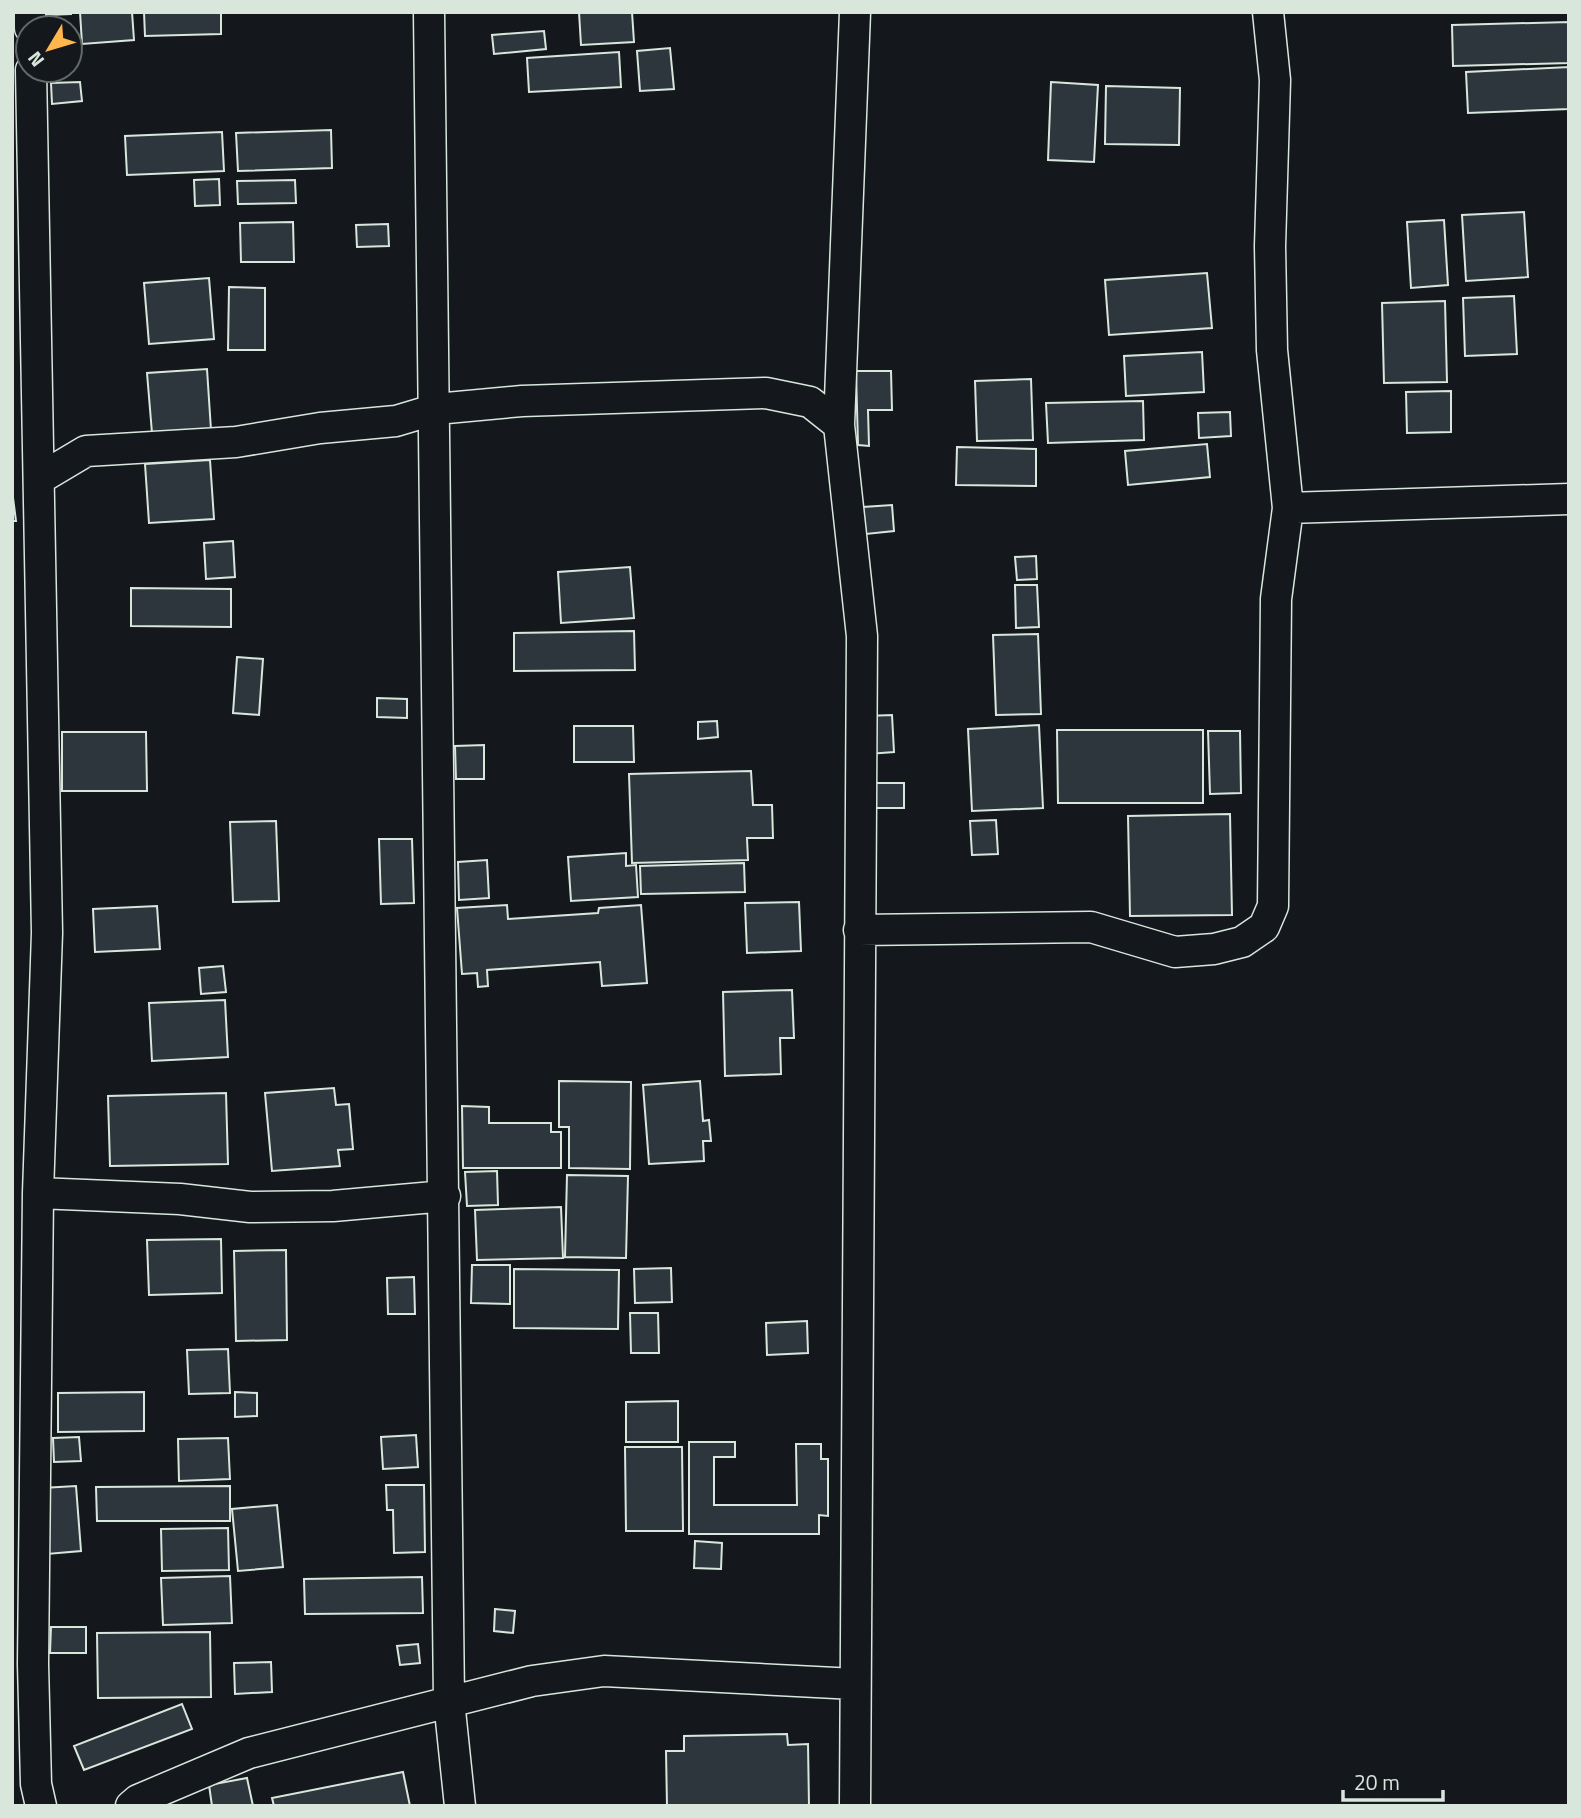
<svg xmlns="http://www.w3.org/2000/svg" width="1581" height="1818" viewBox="0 0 1581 1818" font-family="'Titillium Web',sans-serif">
	<rect width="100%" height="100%" fill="#14181c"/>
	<path fill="#2c363c" stroke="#d8e6dc" stroke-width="2" d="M 47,12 L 71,12 L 71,14 L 47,15 Z
		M 80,12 L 132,12 L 134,40 L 82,44 Z
		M 144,12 L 221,12 L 221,34 L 145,36 Z
		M 579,12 L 632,12 L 634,42 L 581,45 Z
		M 1569,22 L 1569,63 L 1453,66 L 1452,25 Z
		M 544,31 L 546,49 L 494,54 L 492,35 Z
		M 670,48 L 674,89 L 640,91 L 637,51 Z
		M 619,52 L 621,87 L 529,92 L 527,58 Z
		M 1569,67 L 1569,109 L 1468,113 L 1466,72 Z
		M 80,82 L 82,101 L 52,104 L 51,83 Z
		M 1051,82 L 1098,85 L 1094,162 L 1048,160 Z
		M 1106,86 L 1180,88 L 1179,145 L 1105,144 Z
		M 331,130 L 332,168 L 238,171 L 236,133 Z
		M 222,132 L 224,171 L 127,175 L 125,136 Z
		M 219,179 L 220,205 L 195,206 L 194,180 Z
		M 295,180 L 296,203 L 238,204 L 237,181 Z
		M 1524,212 L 1528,277 L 1466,281 L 1462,215 Z
		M 1444,220 L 1448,285 L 1411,288 L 1407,222 Z
		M 293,222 L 294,262 L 241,262 L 240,223 Z
		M 388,224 L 389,246 L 357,247 L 356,225 Z
		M 1207,273 L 1212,328 L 1109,335 L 1105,280 Z
		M 209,278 L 214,339 L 149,344 L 144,283 Z
		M 229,287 L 265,288 L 265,350 L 228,350 Z
		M 1514,296 L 1517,354 L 1465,356 L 1463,298 Z
		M 1445,301 L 1447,382 L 1384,383 L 1382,303 Z
		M 1202,352 L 1204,392 L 1126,396 L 1124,356 Z
		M 207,369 L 211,430 L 152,433 L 147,373 Z
		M 856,371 L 891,371 L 892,410 L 868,410 L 869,446 L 858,445 Z
		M 1031,379 L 1033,440 L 977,441 L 975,381 Z
		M 1451,391 L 1451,432 L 1407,433 L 1406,392 Z
		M 1143,401 L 1144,440 L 1048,443 L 1046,403 Z
		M 1230,412 L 1231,436 L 1199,438 L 1198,413 Z
		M 1207,444 L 1210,477 L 1128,485 L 1125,451 Z
		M 957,447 L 1036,449 L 1036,486 L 956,485 Z
		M 210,460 L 214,519 L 149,523 L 145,464 Z
		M 12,490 L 16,521 L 12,521 Z
		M 892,505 L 894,531 L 866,534 L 863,507 Z
		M 233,541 L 235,577 L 206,579 L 204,543 Z
		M 1036,556 L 1037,579 L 1017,580 L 1015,557 Z
		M 630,567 L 634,618 L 561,623 L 558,572 Z
		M 1015,585 L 1037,585 L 1039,627 L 1016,628 Z
		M 131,588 L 231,589 L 231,627 L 131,626 Z
		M 634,631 L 635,670 L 514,671 L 514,633 Z
		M 1038,634 L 1041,714 L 996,715 L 993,635 Z
		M 237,657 L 263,659 L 259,715 L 233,713 Z
		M 377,698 L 407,699 L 407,718 L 377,717 Z
		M 892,715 L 894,752 L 868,754 L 866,716 Z
		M 717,721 L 718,737 L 698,739 L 698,722 Z
		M 1039,725 L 1043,808 L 972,811 L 968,729 Z
		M 574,726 L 633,726 L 634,762 L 574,762 Z
		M 1057,730 L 1203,730 L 1203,803 L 1058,803 Z
		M 1208,731 L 1240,731 L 1241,793 L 1210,794 Z
		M 62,732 L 146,732 L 147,791 L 62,791 Z
		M 484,745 L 484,779 L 456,779 L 455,746 Z
		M 751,771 L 753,805 L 772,805 L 773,838 L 747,838 L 748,860 L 632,863 L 629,774 Z
		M 872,783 L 904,783 L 904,808 L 872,808 Z
		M 1230,814 L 1232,915 L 1130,916 L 1128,816 Z
		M 996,820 L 998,854 L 972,855 L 970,821 Z
		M 276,821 L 279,901 L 233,902 L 230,822 Z
		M 379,839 L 412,839 L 414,903 L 381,904 Z
		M 626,853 L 626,866 L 636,865 L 638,897 L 571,901 L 568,857 Z
		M 487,860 L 489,898 L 459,900 L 458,862 Z
		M 744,863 L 745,892 L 641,894 L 640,866 Z
		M 799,902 L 801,951 L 747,953 L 745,903 Z
		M 507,905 L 508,919 L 598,913 L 599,908 L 641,905 L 647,983 L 602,986 L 600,962 L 487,970 L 488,986 L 478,987 L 477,973 L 462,974 L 457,908 Z
		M 157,906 L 160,949 L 95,952 L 93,909 Z
		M 223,966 L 226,992 L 201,994 L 199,968 Z
		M 792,990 L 794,1038 L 780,1038 L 781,1074 L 725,1076 L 723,992 Z
		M 225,1000 L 228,1057 L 152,1061 L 149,1003 Z
		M 559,1081 L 631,1082 L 630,1169 L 569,1168 L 569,1127 L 559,1127 Z
		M 700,1081 L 703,1121 L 709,1120 L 711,1141 L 703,1141 L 704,1161 L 649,1164 L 643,1085 Z
		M 334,1088 L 336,1105 L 349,1104 L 353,1149 L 338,1150 L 340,1166 L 272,1171 L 265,1093 Z
		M 226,1093 L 228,1164 L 110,1166 L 108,1096 Z
		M 462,1106 L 489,1107 L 489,1123 L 551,1123 L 551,1132 L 561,1132 L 561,1168 L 463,1168 Z
		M 497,1171 L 498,1205 L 467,1206 L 465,1172 Z
		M 567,1175 L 628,1176 L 626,1258 L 565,1257 Z
		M 561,1207 L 563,1258 L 477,1260 L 475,1210 Z
		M 221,1239 L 222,1293 L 149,1295 L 147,1240 Z
		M 286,1250 L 287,1340 L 236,1341 L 234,1251 Z
		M 472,1265 L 510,1265 L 510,1304 L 471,1303 Z
		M 671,1268 L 672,1302 L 635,1303 L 634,1269 Z
		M 514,1269 L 619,1270 L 618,1329 L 514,1328 Z
		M 414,1277 L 415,1314 L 388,1314 L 387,1278 Z
		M 630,1313 L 658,1313 L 659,1353 L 631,1353 Z
		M 807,1321 L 808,1353 L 767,1355 L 766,1323 Z
		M 228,1349 L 230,1393 L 189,1394 L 187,1350 Z
		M 144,1392 L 144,1431 L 58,1432 L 58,1393 Z
		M 235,1392 L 257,1393 L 257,1416 L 235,1417 Z
		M 678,1401 L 678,1442 L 626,1442 L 626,1402 Z
		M 416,1435 L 418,1467 L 383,1469 L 381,1437 Z
		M 79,1437 L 81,1461 L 54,1462 L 53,1438 Z
		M 228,1438 L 230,1479 L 179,1481 L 178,1439 Z
		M 689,1442 L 735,1442 L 735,1457 L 714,1457 L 714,1505 L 797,1505 L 796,1444 L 821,1444 L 821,1459 L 828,1459 L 828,1516 L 819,1515 L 819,1534 L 689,1534 Z
		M 625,1447 L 682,1447 L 683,1531 L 626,1531 Z
		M 386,1485 L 424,1485 L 425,1552 L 394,1553 L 393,1510 L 387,1510 Z
		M 76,1486 L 81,1551 L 47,1554 L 42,1488 Z
		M 230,1486 L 230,1521 L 97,1521 L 96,1487 Z
		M 277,1505 L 283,1567 L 238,1571 L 232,1509 Z
		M 228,1528 L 229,1570 L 162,1571 L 161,1529 Z
		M 695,1541 L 722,1543 L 721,1569 L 694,1568 Z
		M 230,1576 L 232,1623 L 163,1625 L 161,1578 Z
		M 422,1577 L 423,1613 L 305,1614 L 304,1579 Z
		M 495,1609 L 515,1611 L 513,1633 L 494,1631 Z
		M 51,1627 L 86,1627 L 86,1653 L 50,1653 Z
		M 210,1632 L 211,1697 L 98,1698 L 97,1633 Z
		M 418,1644 L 420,1663 L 400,1665 L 397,1646 Z
		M 271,1662 L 272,1692 L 235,1694 L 234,1663 Z
		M 182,1704 L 192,1729 L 84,1770 L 74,1746 Z
		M 787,1734 L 788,1745 L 808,1744 L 809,1806 L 667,1806 L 666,1751 L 684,1751 L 684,1736 Z
		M 403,1772 L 410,1806 L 274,1806 L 272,1798 Z
		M 247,1778 L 253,1806 L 212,1806 L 209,1785 Z"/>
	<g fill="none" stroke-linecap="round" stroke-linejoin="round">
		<defs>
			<path id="street" d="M 30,12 L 30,28
				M 429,12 L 449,1701 L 460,1806
				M 31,70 L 47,933 L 38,1193 L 33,1664 L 36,1784 L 41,1806
				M 39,479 L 86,451 L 236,442 L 320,428 L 396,421 L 436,409 L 522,401 L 766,393 L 810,402 L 839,425
				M 1288,508 L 1569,499
				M 859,930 L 1091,927 L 1175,952 L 1214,949 L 1242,942 L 1264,927 L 1273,906 L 1276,599 L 1288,508 L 1272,350 L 1270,246 L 1275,80 L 1268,12
				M 38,1193 L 180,1199 L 250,1207 L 333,1206 L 445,1196
				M 131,1806 L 138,1800 L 249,1753 L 532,1681 L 604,1671 L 855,1684
				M 855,1806 L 862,636 L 839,425 L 855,12"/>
		</defs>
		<use href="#street" stroke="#d8e6dc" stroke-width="33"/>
		<use href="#street" stroke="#14181c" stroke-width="30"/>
	</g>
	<rect width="1581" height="1818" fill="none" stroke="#d8e6dc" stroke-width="28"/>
	<g transform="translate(49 49) rotate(232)"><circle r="33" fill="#14181c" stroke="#626a69" stroke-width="2"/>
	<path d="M0-5L12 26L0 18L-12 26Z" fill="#ffb74d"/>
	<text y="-10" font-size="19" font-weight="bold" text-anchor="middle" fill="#d8e6dc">N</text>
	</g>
	<path d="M1343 1790v10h100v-10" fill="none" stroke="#d8e6dc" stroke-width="3.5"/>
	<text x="1354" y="1790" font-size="21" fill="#d8e6dc" stroke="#14181c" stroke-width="5" paint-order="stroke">20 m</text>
</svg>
